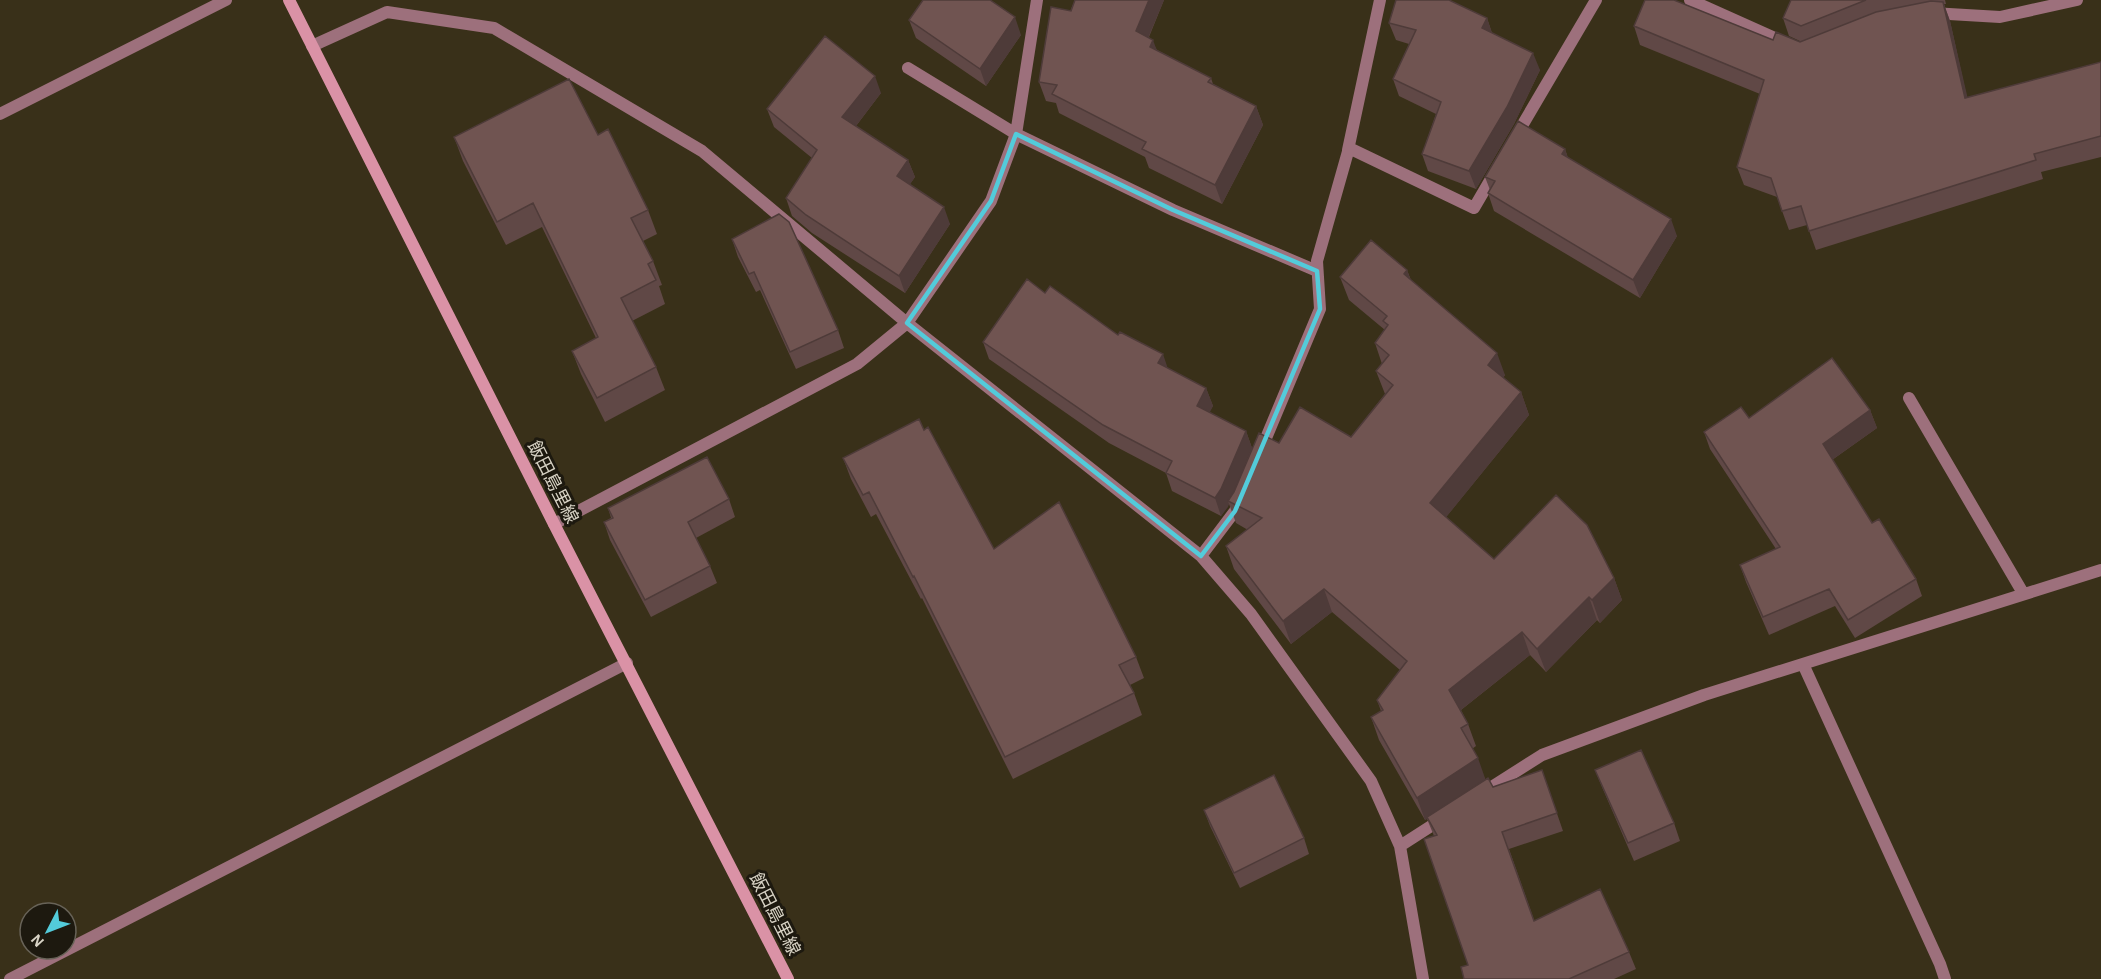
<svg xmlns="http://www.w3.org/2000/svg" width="2101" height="979" viewBox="0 0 2101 979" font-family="'Alegreya Sans','Noto Sans JP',sans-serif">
	<rect width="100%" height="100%" fill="#393019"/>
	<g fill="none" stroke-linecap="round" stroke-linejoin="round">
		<path stroke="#9d707c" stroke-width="12" d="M 1690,0 L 1788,44
			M 1932,13 L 2000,17 L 2077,0
			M 312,46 L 387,12 L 494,28 L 702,151 L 907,323 L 1201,556 L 1251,614 L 1371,781 L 1400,846 L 1423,979
			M 908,68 L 1016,134 L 1173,210 L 1317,271
			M 0,114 L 226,0
			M 1516,136 L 1596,0
			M 1348,150 L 1380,0
			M 1909,398 L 2023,593
			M 1261,450 L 1320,309 L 1317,261 L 1349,148 L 1474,208 L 1495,172
			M 554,524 L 857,364 L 907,323 L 991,201 L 1016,134 L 1037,0
			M 1201,556 L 1235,511 L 1239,502
			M 1803,664 L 1940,964 L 1945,979
			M 1479,795 L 1542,755 L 1704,695 L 2101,570
			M 1400,846 L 1442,819
			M 10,979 L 627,663"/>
		<path stroke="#da92a6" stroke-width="12" d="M 289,0 L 554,524 L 788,979"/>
	</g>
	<path fill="#604846" d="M 1075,0 L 1164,0 L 1149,37 L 1157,50 L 1211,78 L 1213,84 L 1256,106 L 1263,125 L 1222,204 L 1149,168 L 1145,157 L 1059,113 L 1056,103 L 1046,101 L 1039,82 Z
		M 1791,0 L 1945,0 L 1946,4 L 1944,4 L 1950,21 L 1967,98 L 2101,62 L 2101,157 L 2041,172 L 2043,179 L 1816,250 L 1807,225 L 1789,230 L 1777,197 L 1744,185 L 1737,167 L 1760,94 L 1640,45 L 1634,26 L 1800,42 L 1802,42 L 1789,36 L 1783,18 Z
		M 1487,18 L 1492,33 L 1540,70 L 1514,124 L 1476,189 L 1428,171 L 1422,154 L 1436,114 L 1399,96 L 1393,79 L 1409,44 L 1396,40 L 1389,23 Z
		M 909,20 L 1021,35 L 986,86 L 916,38 Z
		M 881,93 L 856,126 L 908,160 L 915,177 L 910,184 L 950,224 L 905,293 L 812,233 L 792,216 L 786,198 L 812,158 L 774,127 L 767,109 Z
		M 598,135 L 648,210 L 657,234 L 643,241 L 653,261 L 662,285 L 659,286 L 665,304 L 632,321 L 656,367 L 665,390 L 605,422 L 581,374 L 572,351 L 596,338 L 542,227 L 506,245 L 463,161 L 454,137 Z
		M 1565,149 L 1568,158 L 1677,236 L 1640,298 L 1494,211 L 1488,193 L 1490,190 L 1485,177 Z
		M 732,239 L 838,330 L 844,348 L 796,369 L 760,290 L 756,292 L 738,257 Z
		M 1407,270 L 1411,280 L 1505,375 L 1503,378 L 1521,392 L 1529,415 L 1446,517 L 1494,559 L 1614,578 L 1622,600 L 1600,623 L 1597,620 L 1546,672 L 1530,655 L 1461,710 L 1468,724 L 1476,746 L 1472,749 L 1485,779 L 1493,787 L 1542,770 L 1563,831 L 1509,849 L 1534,920 L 1629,952 L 1636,969 L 1614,979 L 1464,979 L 1468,965 L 1434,836 L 1427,819 L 1425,820 L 1379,740 L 1371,717 L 1381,711 L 1377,700 L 1400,670 L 1332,612 L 1291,644 L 1234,569 L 1226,546 L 1248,530 L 1236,523 L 1229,504 L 1221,516 L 1172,491 L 1166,473 L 1109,443 L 989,359 L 983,342 L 1045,293 L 1118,335 L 1168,368 L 1206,388 L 1213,406 L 1209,412 L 1246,431 L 1252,448 L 1279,443 L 1351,437 L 1385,394 L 1376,371 L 1382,364 L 1375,343 L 1385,330 L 1349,300 L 1340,277 Z
		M 1870,410 L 1877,428 L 1832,460 L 1872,523 L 1916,579 L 1922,596 L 1855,638 L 1835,606 L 1769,635 L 1746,582 L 1740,565 L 1776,549 L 1710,449 L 1704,432 L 1749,418 Z
		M 924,430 L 994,549 L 1136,657 L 1144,678 L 1130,685 L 1134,693 L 1142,715 L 1013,779 L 922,598 L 921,599 L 876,514 L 871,517 L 851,479 L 843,458 Z
		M 729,499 L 735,517 L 696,538 L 710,566 L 717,583 L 651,617 L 610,540 L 604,522 L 611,518 L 608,508 Z
		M 1595,770 L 1674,823 L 1680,841 L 1634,861 L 1602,787 Z
		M 1204,810 L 1304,838 L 1309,854 L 1240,888 L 1210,826 Z"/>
	<path fill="#4e3b39" d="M 1149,0 L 1164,0 L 1143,50 L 1136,31 Z
		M 1943,2 L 1950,21 L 1972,117 L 1965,98 Z
		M 1015,17 L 1021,35 L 986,86 L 980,69 Z
		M 1487,18 L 1493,36 L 1482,28 Z
		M 1153,40 L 1160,59 L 1150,47 Z
		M 1533,53 L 1540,70 L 1514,124 L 1476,189 L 1469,171 Z
		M 875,76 L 881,93 L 849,135 L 842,117 Z
		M 1256,106 L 1263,125 L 1222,204 L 1215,185 Z
		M 1565,149 L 1571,167 L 1562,154 Z
		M 908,160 L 915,177 L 903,194 L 897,176 Z
		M 944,207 L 950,224 L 905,293 L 899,276 Z
		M 1671,219 L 1677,236 L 1640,298 L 1633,280 Z
		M 1407,270 L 1415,293 L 1404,274 Z
		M 1497,353 L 1505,375 L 1496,387 L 1488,365 Z
		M 1163,354 L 1169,372 L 1158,363 Z
		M 1206,388 L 1213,406 L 1204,424 L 1197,406 Z
		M 1521,392 L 1529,415 L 1439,526 L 1430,503 Z
		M 1870,410 L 1877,428 L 1829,462 L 1823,444 Z
		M 1246,431 L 1252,448 L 1230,502 L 1228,501 L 1229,504 L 1228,507 L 1221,516 L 1215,498 Z
		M 1614,578 L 1622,600 L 1600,623 L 1592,600 Z
		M 1324,589 L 1332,612 L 1291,644 L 1283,621 Z
		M 1589,597 L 1597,620 L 1546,672 L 1537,649 Z
		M 1522,632 L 1530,655 L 1457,713 L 1449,690 Z
		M 1478,758 L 1486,781 L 1425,820 L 1417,798 Z"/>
	<path fill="#705451" stroke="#4e3b39" stroke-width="1.5" d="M 923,0 L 990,0 L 1015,17 L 980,69 L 909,20 Z
		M 1075,0 L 1149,0 L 1136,31 L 1153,40 L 1150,47 L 1211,78 L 1208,82 L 1256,106 L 1215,185 L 1142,149 L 1146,142 L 1052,94 L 1057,85 L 1039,82 L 1051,7 L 1071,11 Z
		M 1396,0 L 1449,0 L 1487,18 L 1482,28 L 1533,53 L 1507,107 L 1469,171 L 1422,154 L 1441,102 L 1393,79 L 1416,30 L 1389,23 Z
		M 1645,0 L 1674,0 L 1773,40 L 1776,32 L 1800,42 L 1876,12 L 1931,1 L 1943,2 L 1965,98 L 2101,62 L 2101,136 L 2034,154 L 2036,160 L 1809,231 L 1801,206 L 1782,211 L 1771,178 L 1737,167 L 1764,80 L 1634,26 Z
		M 1791,0 L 1866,0 L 1801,26 L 1783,18 Z
		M 825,36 L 875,76 L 842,117 L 908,160 L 897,176 L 944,207 L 899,276 L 806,215 L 786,198 L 817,150 L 767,109 Z
		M 569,79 L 598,135 L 608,129 L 648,210 L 631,218 L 653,261 L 648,264 L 656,280 L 621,298 L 656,367 L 597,398 L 572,351 L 598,337 L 533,203 L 497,222 L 454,137 Z
		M 1518,121 L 1565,149 L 1562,154 L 1671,219 L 1633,280 L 1488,193 L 1495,181 L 1485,177 Z
		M 779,214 L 789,222 L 838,330 L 790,352 L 754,272 L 749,274 L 732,239 Z
		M 1371,240 L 1407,270 L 1404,274 L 1497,353 L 1488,365 L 1521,392 L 1430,503 L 1494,559 L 1556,495 L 1587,525 L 1614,578 L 1592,600 L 1589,597 L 1537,649 L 1522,632 L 1449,690 L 1468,724 L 1461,728 L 1478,758 L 1417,798 L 1371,717 L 1383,710 L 1377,700 L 1407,661 L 1324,589 L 1283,621 L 1226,546 L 1262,518 L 1228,501 L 1234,492 L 1259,433 L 1279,443 L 1300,407 L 1351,437 L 1393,385 L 1376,371 L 1389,355 L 1375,343 L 1388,325 L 1383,321 L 1387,316 L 1340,277 Z
		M 1027,279 L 1045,293 L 1050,286 L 1118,335 L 1120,332 L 1163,354 L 1158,363 L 1206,388 L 1197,406 L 1246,431 L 1221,489 L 1215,498 L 1166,473 L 1172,461 L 1103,425 L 983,342 Z
		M 1832,358 L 1870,410 L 1823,444 L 1872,523 L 1879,519 L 1916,579 L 1848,620 L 1829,589 L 1763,617 L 1740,565 L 1780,547 L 1704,432 L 1741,407 L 1749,418 Z
		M 919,419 L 924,430 L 928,427 L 994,549 L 1059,502 L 1136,657 L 1119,665 L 1134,693 L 1005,757 L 914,576 L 913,577 L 869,492 L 863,495 L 843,458 Z
		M 707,457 L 729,499 L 688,522 L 710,566 L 645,600 L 604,522 L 613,518 L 608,508 Z
		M 1641,750 L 1674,823 L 1628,843 L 1595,770 Z
		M 1542,770 L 1557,813 L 1502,832 L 1534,921 L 1600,889 L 1629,952 L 1569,979 L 1464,979 L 1461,967 L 1468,965 L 1424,839 L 1437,835 L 1427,817 L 1488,778 L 1493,787 Z
		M 1274,775 L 1304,838 L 1234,873 L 1204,810 Z"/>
	<path fill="none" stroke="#53cbda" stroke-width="4.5" stroke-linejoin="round" d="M 1016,134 L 1173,210 L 1317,271 L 1320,309 L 1235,511 L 1201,556 L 907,323 L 991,201 Z"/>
	<g text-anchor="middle" stroke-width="6" stroke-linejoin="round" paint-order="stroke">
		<g font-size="18" fill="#d8d3c5" stroke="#1d190f">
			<text transform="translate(553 482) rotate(63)" y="6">飯田島里線</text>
			<text transform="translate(775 914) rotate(63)" y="6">飯田島里線</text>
		</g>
	</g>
	<g transform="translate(48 931) rotate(228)"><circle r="28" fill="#1d190f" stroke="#686358" stroke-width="1.5"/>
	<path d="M0-4.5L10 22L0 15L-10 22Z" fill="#53cbda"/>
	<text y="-9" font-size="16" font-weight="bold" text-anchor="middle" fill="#d8d3c5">N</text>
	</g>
</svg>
